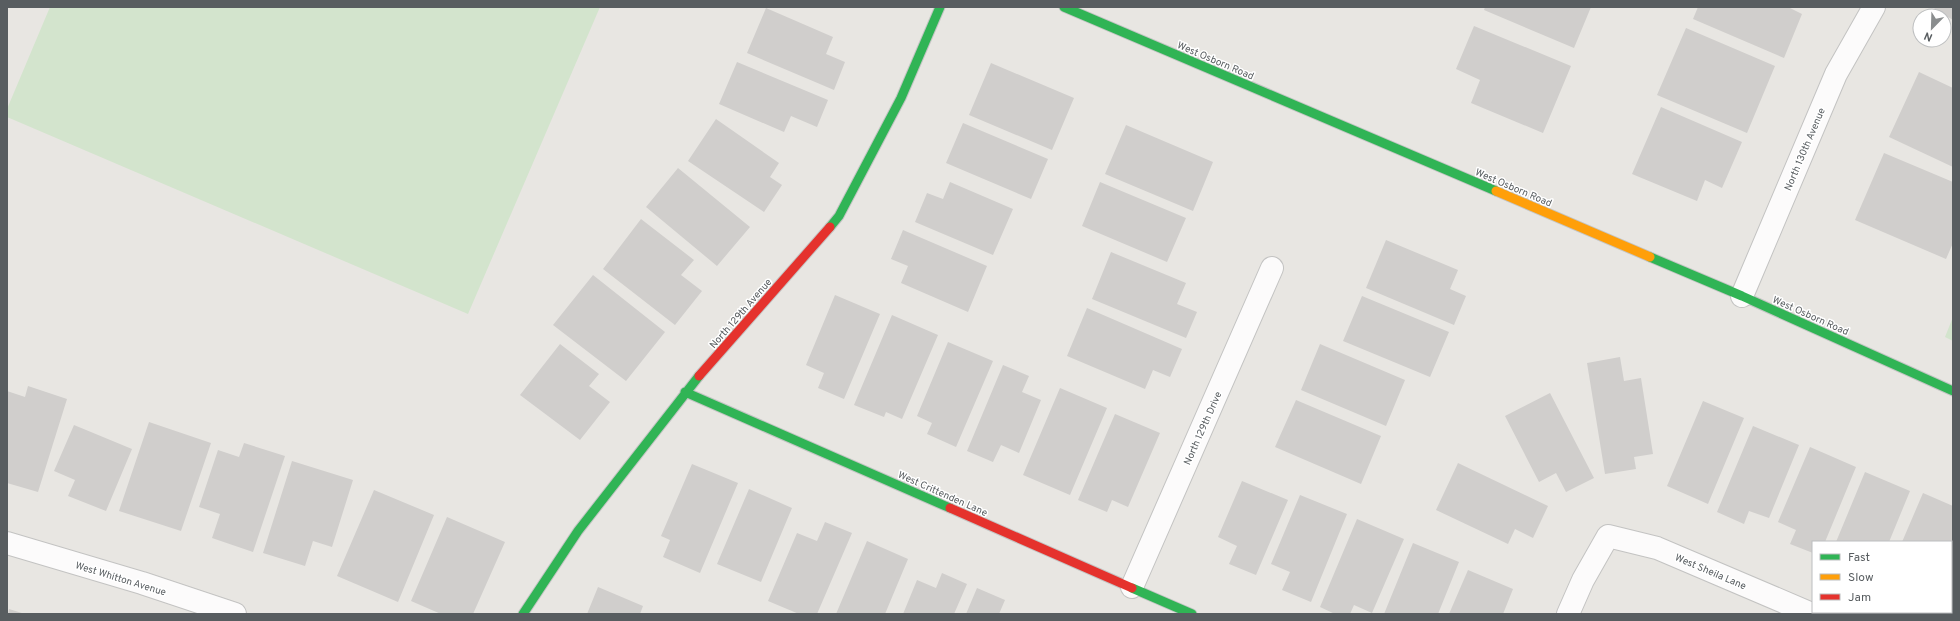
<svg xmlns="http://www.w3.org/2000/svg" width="1960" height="621" viewBox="0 0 1960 621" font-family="Overpass,sans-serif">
	<rect width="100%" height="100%" fill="#e8e6e2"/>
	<path fill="#d3e4cd" d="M 50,7 L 600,7 L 468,314 L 7,117 L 7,109 Z
		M 1953,317 L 1953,341 L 1945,337 Z"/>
	<path fill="#d0cecc" d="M 1485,7 L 1591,7 L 1574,48 L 1484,10 Z
		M 1698,7 L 1788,7 L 1802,14 L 1784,58 L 1693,19 Z
		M 1932,7 L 1953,7 L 1953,20 Z
		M 766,8 L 833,37 L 826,54 L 845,62 L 834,90 L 747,53 Z
		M 1474,26 L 1571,66 L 1543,133 L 1471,103 L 1480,80 L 1456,69 Z
		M 1686,28 L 1775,66 L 1747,133 L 1657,95 Z
		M 737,62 L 828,100 L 817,127 L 791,116 L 784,132 L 719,104 Z
		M 991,63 L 1074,98 L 1052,150 L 969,115 Z
		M 1919,72 L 1953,88 L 1953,167 L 1889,137 Z
		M 1661,107 L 1742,142 L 1722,188 L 1705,180 L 1697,201 L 1632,174 Z
		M 716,119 L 779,163 L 770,177 L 782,185 L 764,212 L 688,161 Z
		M 963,123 L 1048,159 L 1031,199 L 946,163 Z
		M 1126,125 L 1213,162 L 1193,211 L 1105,174 Z
		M 1884,153 L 1953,182 L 1953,243 L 1946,259 L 1855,220 Z
		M 678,168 L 750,227 L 717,266 L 646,207 Z
		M 950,182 L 1013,209 L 993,255 L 915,222 L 927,193 L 943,199 Z
		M 1100,182 L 1186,218 L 1167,262 L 1082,226 Z
		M 641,219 L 694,260 L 681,275 L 702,291 L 675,325 L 603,269 Z
		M 903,230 L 987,266 L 968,312 L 901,283 L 908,266 L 891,259 Z
		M 1386,240 L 1458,270 L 1450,289 L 1466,296 L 1454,325 L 1366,288 Z
		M 1111,252 L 1186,283 L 1177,304 L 1197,312 L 1186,338 L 1092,299 Z
		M 593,275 L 665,332 L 626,381 L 553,325 Z
		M 835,295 L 880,314 L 844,399 L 818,388 L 824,373 L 806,365 Z
		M 1362,296 L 1449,332 L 1430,377 L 1343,341 Z
		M 1087,308 L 1182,349 L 1170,377 L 1153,370 L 1145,389 L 1067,356 Z
		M 892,315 L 938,335 L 902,419 L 886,412 L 884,417 L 854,405 Z
		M 948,342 L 993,361 L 956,447 L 927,434 L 932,423 L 917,416 Z
		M 560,344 L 599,374 L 589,386 L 610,402 L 580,440 L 520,395 Z
		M 1320,344 L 1405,380 L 1386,426 L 1301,390 Z
		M 1620,357 L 1624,381 L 1641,378 L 1653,454 L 1634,457 L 1636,469 L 1605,474 L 1587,363 Z
		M 1003,365 L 1029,376 L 1022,392 L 1041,400 L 1019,453 L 1001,445 L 993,462 L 967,451 Z
		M 28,386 L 67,399 L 38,492 L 7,483 L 7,391 L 25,397 Z
		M 1060,388 L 1107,408 L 1070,495 L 1023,475 Z
		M 1550,393 L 1594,478 L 1566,492 L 1556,473 L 1539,482 L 1505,416 Z
		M 1296,400 L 1381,436 L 1361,484 L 1275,447 Z
		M 1703,401 L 1744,418 L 1708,504 L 1667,486 Z
		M 1115,414 L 1160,433 L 1128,507 L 1112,500 L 1107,512 L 1078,500 Z
		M 149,422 L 211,443 L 181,531 L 119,511 Z
		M 74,425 L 132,449 L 106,511 L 68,496 L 75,480 L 54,471 Z
		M 1753,426 L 1799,445 L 1769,518 L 1749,511 L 1744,524 L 1717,512 Z
		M 244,443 L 285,456 L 253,552 L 212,538 L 220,514 L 199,507 L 218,450 L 239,457 Z
		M 1810,447 L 1856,467 L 1825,542 L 1813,542 L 1813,553 L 1790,544 L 1796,530 L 1778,522 Z
		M 292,461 L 353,480 L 332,547 L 313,541 L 305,566 L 263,553 Z
		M 1458,463 L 1548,506 L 1533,538 L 1515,529 L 1508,544 L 1436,510 Z
		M 692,464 L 738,483 L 700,573 L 663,557 L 670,540 L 661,536 Z
		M 1865,472 L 1910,491 L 1889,542 L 1836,542 Z
		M 1242,481 L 1288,500 L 1256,575 L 1229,564 L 1237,546 L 1218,537 Z
		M 749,489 L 792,508 L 761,582 L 717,564 Z
		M 374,490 L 434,515 L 398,602 L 337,576 Z
		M 1923,493 L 1953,506 L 1953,546 L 1951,551 L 1951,542 L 1902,542 Z
		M 1300,495 L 1347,514 L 1311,602 L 1282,590 L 1290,572 L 1271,564 Z
		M 447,517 L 505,542 L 473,614 L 441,614 L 411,601 Z
		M 1357,519 L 1404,539 L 1372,613 L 1354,605 L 1350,614 L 1335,614 L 1320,607 Z
		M 825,522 L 852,533 L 817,614 L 799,614 L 768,601 L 797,533 L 817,541 Z
		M 867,541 L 908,559 L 885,614 L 836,614 Z
		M 1413,543 L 1459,562 L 1438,614 L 1384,614 Z
		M 1468,570 L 1513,589 L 1503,614 L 1449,614 Z
		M 942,573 L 967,584 L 954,614 L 903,614 L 917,580 L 936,588 Z
		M 598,587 L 643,606 L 640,614 L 587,614 Z
		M 977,588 L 1005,600 L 999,614 L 966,614 Z
		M 9,609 L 25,614 L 8,614 Z"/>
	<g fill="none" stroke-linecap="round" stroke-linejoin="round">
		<defs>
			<path id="street" d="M 1742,296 L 1836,74 L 1874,7
				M 7,543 L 142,583 L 235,614
				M 1132,587 L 1272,268
				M 1568,614 L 1583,580 L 1608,536 L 1657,548 L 1812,614"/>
			<path id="fast" d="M 1064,7 L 1496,191
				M 830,227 L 839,216 L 901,98 L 940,7
				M 1650,257 L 1742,296 L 1953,391
				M 685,392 L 950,508
				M 1132,588 L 1192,614
				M 523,614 L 578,531 L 699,376"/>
			<path id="slow" d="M 1496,191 L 1650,257"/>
			<path id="jam" d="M 699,376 L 830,227
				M 950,508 L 1132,588"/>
		</defs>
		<use href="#street" stroke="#c3c3c2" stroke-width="24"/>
		<use href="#fast" stroke="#c4c5c4" stroke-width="11"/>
		<use href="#slow" stroke="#c4c5c4" stroke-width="11"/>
		<use href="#jam" stroke="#c4c5c4" stroke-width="11"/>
		<use href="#street" stroke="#fcfbfb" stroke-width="22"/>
		<use href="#fast" stroke="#30b455" stroke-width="9"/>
		<use href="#slow" stroke="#ff9f0a" stroke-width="9"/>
		<use href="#jam" stroke="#e5322d" stroke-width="9"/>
	</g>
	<g text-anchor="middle" stroke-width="3" stroke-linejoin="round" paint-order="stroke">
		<g font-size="10" fill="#585d60" stroke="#fff">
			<text transform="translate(1216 60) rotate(23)" y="4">West Osborn Road</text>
			<text transform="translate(1804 149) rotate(-67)" y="4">North 130th Avenue</text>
			<text transform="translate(1514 187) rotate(23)" y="4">West Osborn Road</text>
			<text transform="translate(740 313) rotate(-49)" y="4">North 129th Avenue</text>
			<text transform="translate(1811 315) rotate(24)" y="4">West Osborn Road</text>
			<text transform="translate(1202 428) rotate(-66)" y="4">North 129th Drive</text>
			<text transform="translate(943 493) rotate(24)" y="4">West Crittenden Lane</text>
			<text transform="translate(1711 571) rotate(23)" y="4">West Sheila Lane</text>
			<text transform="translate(121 578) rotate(17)" y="4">West Whitton Avenue</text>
		</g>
	</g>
	<rect width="1960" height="621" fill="none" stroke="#585d60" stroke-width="16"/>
	<rect x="1812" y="541" width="140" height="72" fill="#ffffff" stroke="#bcbebf"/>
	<rect x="1820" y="554" width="20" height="6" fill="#30b455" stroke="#bcbebf"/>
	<text x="1848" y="561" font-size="12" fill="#585d60">Fast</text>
	<rect x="1820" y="574" width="20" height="6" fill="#ff9f0a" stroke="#bcbebf"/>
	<text x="1848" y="581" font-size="12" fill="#585d60">Slow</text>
	<rect x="1820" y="594" width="20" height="6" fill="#e5322d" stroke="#bcbebf"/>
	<text x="1848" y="601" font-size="12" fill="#585d60">Jam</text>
	<g transform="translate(1932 28) rotate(203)"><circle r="19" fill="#ffffff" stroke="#bcbebf"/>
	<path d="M0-3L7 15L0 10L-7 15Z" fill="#8a8d8e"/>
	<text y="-6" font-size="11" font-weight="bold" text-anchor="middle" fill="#585d60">N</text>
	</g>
</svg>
